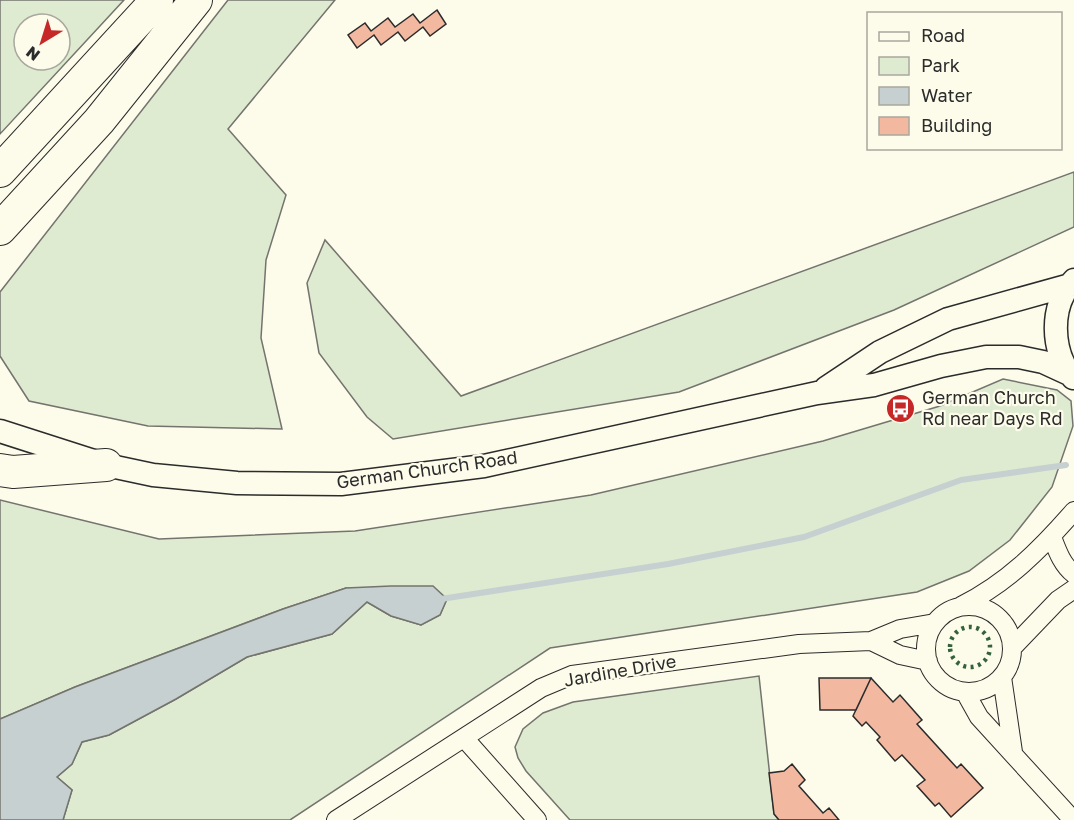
<svg xmlns="http://www.w3.org/2000/svg" width="1074" height="820" viewBox="0 0 1074 820" font-family="'Golos Text',sans-serif">
	<rect width="100%" height="100%" fill="#fdfbea"/>
	<path fill="#deebd1" stroke="#74746e" stroke-width="1.5" fill-rule="evenodd" d="M 0,0 L 124,0 L 0,134 ZM 24,24 L 60,24 L 60,60 L 24,60 Z
		M 228,0 L 335,0 L 228,129 L 286,195 L 266,260 L 261,338 L 282,429 L 148,426 L 29,401 L 0,356 L 0,292 Z
		M 1074,172 L 1074,227 L 894,310 L 679,392 L 393,439 L 367,417 L 319,353 L 307,283 L 325,240 L 461,396 Z
		M 1003,379 L 1057,390 L 1071,401 L 1073,426 L 1052,487 L 1010,540 L 969,571 L 917,592 L 550,648 L 290,820 L 63,820 L 72,790 L 57,777 L 72,764 L 82,742 L 109,735 L 176,699 L 247,657 L 332,634 L 367,602 L 391,616 L 421,625 L 440,615 L 447,599 L 346,588 L 283,609 L 75,687 L 0,719 L 0,500 L 159,539 L 355,531 L 591,495 L 823,441 L 940,406 Z
		M 759,676 L 774,814 L 779,820 L 570,820 L 526,771 L 518,758 L 515,747 L 523,729 L 543,713 L 573,702 Z"/>
	<path fill="#c7d0d0" stroke="#74746e" stroke-width="1.5" d="M 391,586 L 433,586 L 447,599 L 440,615 L 421,625 L 391,616 L 367,602 L 332,634 L 247,657 L 176,699 L 109,735 L 82,742 L 72,764 L 57,777 L 72,790 L 63,820 L 0,820 L 0,719 L 75,687 L 283,609 L 346,588 Z"/>
	<g fill="none" stroke-linecap="round" stroke-linejoin="round">
		<path stroke="#c7d0d0" stroke-width="6" d="M 441,599 L 668,564 L 804,537 L 961,480 L 1066,465"/>
	</g>
	<path fill="#f2b8a0" stroke="#2b2b2b" stroke-width="1.5" d="M 437,10 L 446,24 L 430,36 L 423,27 L 405,41 L 398,32 L 381,45 L 374,35 L 357,48 L 348,35 L 365,23 L 371,31 L 388,18 L 395,27 L 413,14 L 420,23 Z
		M 819,678 L 871,678 L 856,710 L 820,710 Z
		M 871,678 L 893,702 L 900,695 L 922,720 L 917,724 L 957,768 L 961,764 L 983,788 L 951,817 L 939,803 L 935,806 L 917,786 L 925,780 L 902,755 L 895,761 L 877,740 L 880,737 L 866,722 L 862,726 L 853,716 Z
		M 792,764 L 805,780 L 799,786 L 823,813 L 829,808 L 839,820 L 779,820 L 774,814 L 769,773 L 784,771 Z"/>
	<g fill="none" stroke-linecap="round" stroke-linejoin="round">
		<defs>
			<path id="minor" d="M 1052,537 C 1057,550 1062,565 1074,574
				M 961,606 C 1007,583 1040,550 1074,511
				M926 649a43 43 0 1 1 86 0a43 43 0 1 1-86 0Z
				M 871,641 L 900,655 L 928,661
				M 1012,648 L 1058,600 L 1074,589
				M 1002,677 L 1013,752
				M 965,692 L 979,717 L 1073,820
				M 465,739 L 537,820
				M 336,820 L 541,688 L 572,675 L 799,644 L 871,641 L 900,629 L 935,623"/>
			<path id="tertiary" d="M 1073,378 C 1051,352 1049,305 1074,280
				M 826,388 L 880,352 L 948,319 L 1070,285
				M 0,431 L 106,465 L 153,475 L 237,483 L 341,484 L 484,466 L 817,393 L 874,385 L 941,366 L 986,357 L 1019,357 L 1043,362 L 1069,374"/>
			<path id="trunk" d="M 0,171 L 157,0
				M 0,229 L 99,121 L 196,0
				M 0,470 L 13,472 L 106,465"/>
		</defs>
		<use href="#minor" stroke="#2b2b2b" stroke-width="20"/>
		<use href="#tertiary" stroke="#2b2b2b" stroke-width="25"/>
		<use href="#trunk" stroke="#2b2b2b" stroke-width="34"/>
		<use href="#minor" stroke="#fdfbea" stroke-width="18"/>
		<use href="#tertiary" stroke="#fdfbea" stroke-width="22"/>
		<use href="#trunk" stroke="#fdfbea" stroke-width="32"/>
		<path stroke="#34623c" stroke-width="4.5" stroke-dasharray="3 4.5" stroke-linecap="butt" d="M950 647a20 20 0 1 1 40 0a20 20 0 1 1-40 0Z"/>
	</g>
	<defs>
		<symbol id="bus-disc" viewBox="-11 -11 22 22"><circle r="9.5" fill="#c62828" stroke="#fdfbea"/><path d="M-5-6H5V4H4V6H2V4H-2V6H-4V4H-5ZM-3.5-4V0h7V-4ZM-3.5 1.2v1.5H-2V1.2ZM2 1.2v1.5H3.5V1.2Z" fill="#fff"/></symbol>
	</defs>
	<g fill-rule="evenodd">
		<use href="#bus-disc" x="884" y="392" width="33" height="33"/>
	</g>
	<g text-anchor="middle" stroke-width="4.5" stroke-linejoin="round" paint-order="stroke">
		<g font-size="18" fill="#2b2b2b" stroke="#fdfbea" text-anchor="start">
			<text x="922" y="404">German Church<tspan x="922" dy="21">Rd near Days Rd</tspan></text>
		</g>
		<g font-size="18" fill="#2b2b2b" stroke="#fdfbea">
			<text transform="translate(427 470) rotate(-8)" y="6">German Church Road</text>
			<text transform="translate(620 671) rotate(-10)" y="6">Jardine Drive</text>
		</g>
	</g>
	<rect x="867" y="12" width="195" height="138" fill="#fdfbea" stroke="#a9a89e" stroke-width="1.5"/>
	<rect x="879" y="32" width="30" height="9" fill="#fdfbea" stroke="#a9a89e" stroke-width="1.5"/>
	<text x="921" y="42" font-size="18" fill="#2b2b2b">Road</text>
	<rect x="879" y="57" width="30" height="18" fill="#deebd1" stroke="#a9a89e" stroke-width="1.5"/>
	<text x="921" y="72" font-size="18" fill="#2b2b2b">Park</text>
	<rect x="879" y="87" width="30" height="18" fill="#c7d0d0" stroke="#a9a89e" stroke-width="1.5"/>
	<text x="921" y="102" font-size="18" fill="#2b2b2b">Water</text>
	<rect x="879" y="117" width="30" height="18" fill="#f2b8a0" stroke="#a9a89e" stroke-width="1.5"/>
	<text x="921" y="132" font-size="18" fill="#2b2b2b">Building</text>
	<g transform="translate(42 42) rotate(218)"><circle r="28" fill="#fdfbea" stroke="#a9a89e" stroke-width="1.5"/>
	<path d="M0-4.5L10 22L0 15L-10 22Z" fill="#c62828"/>
	<text y="-9" font-size="16" font-weight="bold" text-anchor="middle" fill="#2b2b2b">N</text>
	</g>
</svg>
